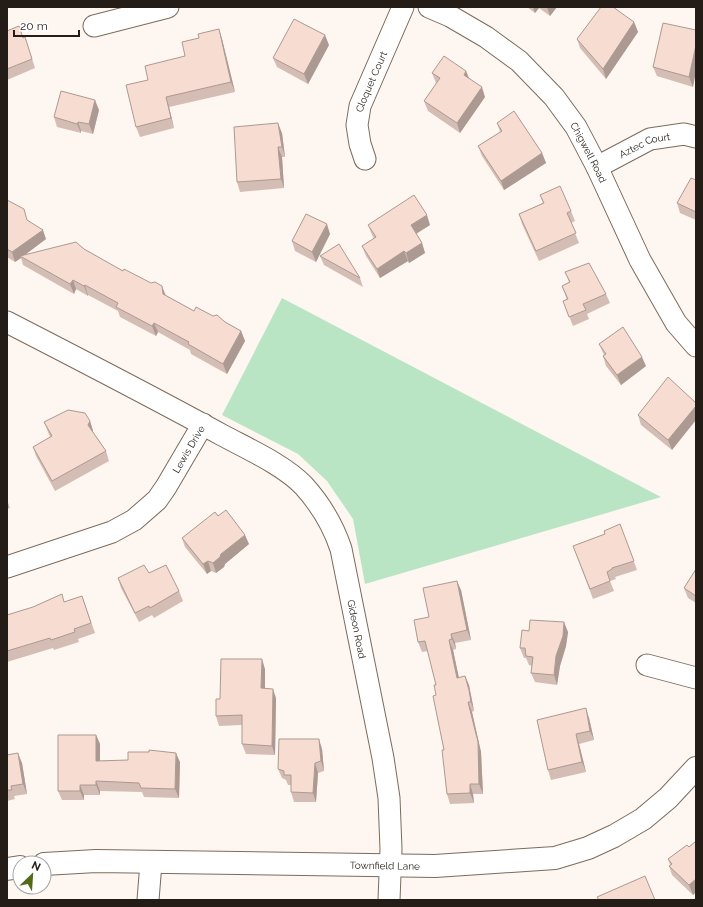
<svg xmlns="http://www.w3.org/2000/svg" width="703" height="907" viewBox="0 0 703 907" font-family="Raleway,sans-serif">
	<rect width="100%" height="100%" fill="#fef6f0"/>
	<path fill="#bae5c5" d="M 282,298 L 661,497 L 365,584 L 353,519 L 327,481 L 298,454 L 222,415 Z"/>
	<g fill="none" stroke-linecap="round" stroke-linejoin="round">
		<defs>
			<g id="street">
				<path id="s1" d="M 429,7 L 450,16 L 486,37 L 519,61 L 554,97 L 576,127 L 597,167 L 640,260 L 676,323 L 696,346"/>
				<path d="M 94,26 L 168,7"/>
				<path id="s2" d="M 365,159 L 360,144 L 357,125 L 360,106 L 403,7"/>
				<path id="s3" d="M 597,167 L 650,139 L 684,134 L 696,137"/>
				<path id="s4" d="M 7,322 C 79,359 151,396 222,435 C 248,449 284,465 304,486 C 321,505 333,525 341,549 L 383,758 L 389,798 L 391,849 L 389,900"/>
				<path id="s5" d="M 7,567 L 112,532 L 134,520 L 157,500 L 166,487 L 203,424"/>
				<path d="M 647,665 L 696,678"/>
				<path d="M 148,900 L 151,863"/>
			</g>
			<g id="secondary">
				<path id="s6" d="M 44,864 L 96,861 L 435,866 L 555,858 L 588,848 L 614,836 L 643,819 L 668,798 L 696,768"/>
				<path d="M 7,869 L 20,867"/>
			</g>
		</defs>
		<use href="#street" stroke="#7c6b5d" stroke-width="23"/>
		<use href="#secondary" stroke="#7c6b5d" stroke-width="24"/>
		<use href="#street" stroke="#fff" stroke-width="21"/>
		<use href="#secondary" stroke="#fff" stroke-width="22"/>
	</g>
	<path fill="#d4bdb4" d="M 527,7 L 557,7 L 550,16 L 539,8 L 535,13 Z
		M 634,22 L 638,32 L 606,79 L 580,48 L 577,39 Z
		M 219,29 L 222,39 L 235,92 L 169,107 L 174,128 L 140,137 L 136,127 L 148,80 L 185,56 L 199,38 Z
		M 696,30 L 693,87 L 657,76 L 653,67 Z
		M 7,31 L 23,38 L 28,46 L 35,68 L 7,80 Z
		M 329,45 L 308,84 L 277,67 L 273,58 Z
		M 466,71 L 469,78 L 485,97 L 460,133 L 428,111 L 424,101 L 437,83 L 436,83 L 432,73 Z
		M 99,110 L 93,134 L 81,131 L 81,133 L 57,127 L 54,117 Z
		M 497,123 L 542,153 L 546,163 L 504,190 L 482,156 L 478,146 L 500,132 Z
		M 282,133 L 285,157 L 282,157 L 284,188 L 240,192 L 237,182 Z
		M 696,180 L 696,220 L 680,213 L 677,203 Z
		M 540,195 L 571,211 L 575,221 L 571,223 L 579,243 L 539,261 L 522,224 L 519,214 L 543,203 Z
		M 7,200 L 46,239 L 26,254 L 84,249 L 194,311 L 213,316 L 225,322 L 241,331 L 245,341 L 227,374 L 191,354 L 190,350 L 158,332 L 156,336 L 120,317 L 118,311 L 88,295 L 88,296 L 76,289 L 74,294 L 23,265 L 21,258 L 15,262 L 7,257 Z
		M 368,225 L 430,225 L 416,234 L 422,243 L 425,253 L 409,263 L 408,261 L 380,278 L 366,256 L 362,246 L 374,239 L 372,235 Z
		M 330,234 L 316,262 L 295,251 L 292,241 Z
		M 320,256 L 360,278 L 363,287 L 324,265 Z
		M 565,272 L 606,294 L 610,303 L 587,314 L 589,319 L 573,326 L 563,301 L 567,300 L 562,286 L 569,282 Z
		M 599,344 L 646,366 L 621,385 L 606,366 L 603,356 L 604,355 Z
		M 696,403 L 672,450 L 641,425 L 638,415 Z
		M 90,421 L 93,431 L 93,432 L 106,451 L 109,461 L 55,491 L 36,456 L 33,447 L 50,437 L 44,422 Z
		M 7,500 L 10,508 L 7,509 Z
		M 218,516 L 249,544 L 225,564 L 224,567 L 216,573 L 211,571 L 207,574 L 185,547 L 182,538 Z
		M 620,524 L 637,570 L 615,577 L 616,579 L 610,581 L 614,591 L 593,599 L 573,546 L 605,534 Z
		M 696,569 L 696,603 L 688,598 L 684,588 Z
		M 149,573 L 179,591 L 183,601 L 154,618 L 152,615 L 139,622 L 121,588 L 118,578 Z
		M 461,590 L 471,640 L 455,643 L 456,649 L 453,650 L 459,678 L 465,676 L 469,685 L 472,700 L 474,711 L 472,712 L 481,752 L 483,794 L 473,794 L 474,803 L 450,804 L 447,794 L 444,750 L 436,695 L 436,685 L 428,651 L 422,652 L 418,642 L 429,617 Z
		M 82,596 L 95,633 L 78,639 L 79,642 L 54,650 L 53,648 L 7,662 L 7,615 L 65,602 Z
		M 529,631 L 568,632 L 566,646 L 560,666 L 557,685 L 535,682 L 531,673 L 532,666 L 529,665 L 526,658 L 524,658 L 520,648 Z
		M 265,669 L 265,688 L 276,698 L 275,755 L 246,754 L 242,744 L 242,725 L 219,726 L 216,716 L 220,699 Z
		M 589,718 L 594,740 L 579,744 L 586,772 L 551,780 L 548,770 L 537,720 Z
		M 96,735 L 100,744 L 100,761 L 128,760 L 180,762 L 179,798 L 144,797 L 142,792 L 100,791 L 100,795 L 84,795 L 84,800 L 62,800 L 58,791 Z
		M 322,749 L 324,771 L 318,773 L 316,802 L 294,802 L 291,792 L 291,785 L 288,785 L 286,780 L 282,778 L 278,769 Z
		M 7,755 L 22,763 L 27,794 L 14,796 L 15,799 L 7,801 Z
		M 696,841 L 696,892 L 693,895 L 672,875 L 669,866 L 670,865 L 668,859 L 689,847 Z"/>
	<path fill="#ac9a92" d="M 533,7 L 539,7 L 539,8 L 535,13 Z
		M 547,7 L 557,7 L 550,16 Z
		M 634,22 L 638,32 L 606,79 L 603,69 Z
		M 219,29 L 222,39 L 235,92 L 231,82 Z
		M 325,35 L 329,45 L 308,84 L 304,74 Z
		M 696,45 L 696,72 L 693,87 L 689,77 Z
		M 466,71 L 470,81 L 464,75 Z
		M 482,87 L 485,97 L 460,133 L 457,123 Z
		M 166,97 L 169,107 L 174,128 L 171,118 Z
		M 95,100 L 99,110 L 93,134 L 89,124 Z
		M 78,122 L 81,131 L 81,133 L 77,124 Z
		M 278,123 L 282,133 L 285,157 L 282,147 Z
		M 278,147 L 282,157 L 284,188 L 281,179 Z
		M 542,153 L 546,163 L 504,190 L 501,181 Z
		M 427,215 L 430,225 L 414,235 L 411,225 Z
		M 327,224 L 330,234 L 316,262 L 312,252 Z
		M 43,230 L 46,239 L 22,257 L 20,256 L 21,258 L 15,262 L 12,252 Z
		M 422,243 L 425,253 L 409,263 L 406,253 Z
		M 404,251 L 408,261 L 380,278 L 377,269 Z
		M 73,280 L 76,289 L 74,294 L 70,284 Z
		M 85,285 L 88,295 L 88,296 L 84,286 Z
		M 162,286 L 166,296 L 163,294 Z
		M 154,323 L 158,332 L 156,336 L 152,326 Z
		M 241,331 L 245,341 L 227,374 L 223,364 Z
		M 642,357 L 646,366 L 621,385 L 617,375 Z
		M 696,406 L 696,420 L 672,450 L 668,440 Z
		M 90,421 L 93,431 L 92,434 L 88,425 Z
		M 245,535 L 249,544 L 225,564 L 224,567 L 216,573 L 213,563 L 221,554 Z
		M 208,561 L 211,571 L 207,574 L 203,564 Z
		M 457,581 L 461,590 L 471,640 L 467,630 Z
		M 564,622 L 568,632 L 566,646 L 560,666 L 557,685 L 554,675 L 556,656 Z
		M 451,634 L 455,643 L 456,649 L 452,639 Z
		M 449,640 L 453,650 L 461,688 L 457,678 Z
		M 262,659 L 265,669 L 265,698 L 261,688 Z
		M 465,676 L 469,685 L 474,711 L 471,702 Z
		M 273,689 L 276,698 L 275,755 L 272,746 Z
		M 468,702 L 472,712 L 481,752 L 483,794 L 479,784 Z
		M 586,708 L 589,718 L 594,740 L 590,731 Z
		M 576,734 L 579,744 L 586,772 L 582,762 Z
		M 96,735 L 100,744 L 100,770 L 96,761 Z
		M 319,739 L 322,749 L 324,771 L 321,761 Z
		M 18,753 L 22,763 L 27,794 L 23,784 Z
		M 176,753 L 180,762 L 179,798 L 175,789 Z
		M 315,763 L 318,773 L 316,802 L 313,793 Z
		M 96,781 L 100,791 L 100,795 L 96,785 Z
		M 470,784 L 473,794 L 474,803 L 470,793 Z
		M 80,785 L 84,795 L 84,800 L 80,791 Z
		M 696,879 L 696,892 L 693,895 L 689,885 Z"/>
	<path fill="#f6dcd1" stroke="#ac9a92" d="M 601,7 L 613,7 L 634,22 L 603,69 L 577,39 Z
		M 294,19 L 325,35 L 304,74 L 273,58 Z
		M 663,23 L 696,30 L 696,45 L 689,77 L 653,67 Z
		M 19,26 L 23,38 L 25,37 L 32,59 L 7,69 L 7,31 Z
		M 219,29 L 231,82 L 166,97 L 171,118 L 136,127 L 126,85 L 148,80 L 145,66 L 185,56 L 182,42 L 199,38 L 198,34 Z
		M 444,56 L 466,71 L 464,75 L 482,87 L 457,123 L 424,101 L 440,78 L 432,73 Z
		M 61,91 L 95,100 L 89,124 L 78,122 L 77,124 L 54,117 Z
		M 514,111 L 542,153 L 501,181 L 478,146 L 502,131 L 497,123 Z
		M 278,123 L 282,147 L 278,147 L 281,179 L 237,182 L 234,127 Z
		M 691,178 L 696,180 L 696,212 L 677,203 Z
		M 560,186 L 571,211 L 567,213 L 576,233 L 536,251 L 519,214 L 544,203 L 540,195 Z
		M 414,195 L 427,215 L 411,225 L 422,243 L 406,253 L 404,251 L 377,269 L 362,246 L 376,237 L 368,225 Z
		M 7,200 L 24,209 L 27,220 L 43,230 L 12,252 L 7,249 Z
		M 306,214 L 327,224 L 312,252 L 292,241 Z
		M 76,242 L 84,249 L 123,271 L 124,269 L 151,283 L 155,282 L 162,286 L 163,294 L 194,311 L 196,307 L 213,316 L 217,315 L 225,322 L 241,331 L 223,364 L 188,344 L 189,342 L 154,323 L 152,326 L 116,307 L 118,303 L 85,285 L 84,286 L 73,280 L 70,284 L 20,256 Z
		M 339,244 L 360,278 L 320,256 Z
		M 589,263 L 606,294 L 583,304 L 586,310 L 569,317 L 563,301 L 568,299 L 562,286 L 570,282 L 565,272 Z
		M 623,327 L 642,357 L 617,375 L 603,356 L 606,354 L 599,344 Z
		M 668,377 L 696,403 L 696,406 L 668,440 L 638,415 Z
		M 68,410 L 85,413 L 90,421 L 88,425 L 106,451 L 52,481 L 33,447 L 52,436 L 44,422 Z
		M 226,510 L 245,535 L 221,554 L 220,557 L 213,563 L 208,561 L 203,564 L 182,538 L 215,512 L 218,516 Z
		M 620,524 L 634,561 L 612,568 L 612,569 L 607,572 L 610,581 L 590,589 L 573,546 L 605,534 L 604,531 Z
		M 144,565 L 149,573 L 166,565 L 179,591 L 150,608 L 149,606 L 135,613 L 118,578 Z
		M 696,569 L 696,596 L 684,588 Z
		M 457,581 L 467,630 L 451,634 L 452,639 L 449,640 L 457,678 L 465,676 L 469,690 L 471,702 L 468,702 L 478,742 L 479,784 L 470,784 L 470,793 L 447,794 L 442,750 L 444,750 L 433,696 L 436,695 L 434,685 L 436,685 L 425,641 L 418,642 L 414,620 L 429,617 L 423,588 Z
		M 62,594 L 64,602 L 82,596 L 91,623 L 74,629 L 75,632 L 51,640 L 50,638 L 7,651 L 7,615 L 33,607 Z
		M 530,620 L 564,622 L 563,636 L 556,656 L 554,675 L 531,673 L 533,657 L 526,656 L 525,648 L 520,648 L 522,630 L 529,631 Z
		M 221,659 L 262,659 L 261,688 L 273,689 L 272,746 L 242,744 L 242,715 L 216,716 L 216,699 L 220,699 Z
		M 586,708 L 590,731 L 576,734 L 582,762 L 548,770 L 537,720 Z
		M 58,735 L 96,735 L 96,761 L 128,760 L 128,752 L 149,752 L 149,750 L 176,753 L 175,789 L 141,788 L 139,783 L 96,781 L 96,785 L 80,785 L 80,791 L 58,791 Z
		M 279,739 L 319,739 L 321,761 L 315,763 L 313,793 L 291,792 L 291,775 L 284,775 L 284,771 L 278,769 Z
		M 18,753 L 23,784 L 11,786 L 12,790 L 7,790 L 7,755 Z
		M 696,841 L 696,879 L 689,885 L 669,866 L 672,864 L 668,859 L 687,845 L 689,847 Z
		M 645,876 L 655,900 L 599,900 L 597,897 Z"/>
	<g text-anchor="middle" stroke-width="3" stroke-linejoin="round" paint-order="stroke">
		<g font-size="10" fill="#231c17" stroke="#fff">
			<text dy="4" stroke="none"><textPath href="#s2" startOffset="81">Cloquet Court</textPath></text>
			<text dy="4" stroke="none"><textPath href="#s3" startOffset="53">Aztec Court</textPath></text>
			<text dy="4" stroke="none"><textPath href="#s1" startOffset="221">Chigwell Road</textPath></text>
			<text dy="4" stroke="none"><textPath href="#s5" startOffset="226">Lewis Drive</textPath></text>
			<text dy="4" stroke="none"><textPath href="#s4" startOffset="495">Gideon Road</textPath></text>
			<text dy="4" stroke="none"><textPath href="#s6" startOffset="341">Townfield Lane</textPath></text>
		</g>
	</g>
	<rect width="703" height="907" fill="none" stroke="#231c17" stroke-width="16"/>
	<g transform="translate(32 875) rotate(25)"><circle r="19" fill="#ffffff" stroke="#a7a4a2"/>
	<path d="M0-3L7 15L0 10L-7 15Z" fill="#546a19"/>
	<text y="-6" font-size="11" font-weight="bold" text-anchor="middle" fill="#231c17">N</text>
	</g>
	<path d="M14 30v6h65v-6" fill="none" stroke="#231c17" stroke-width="2"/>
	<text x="20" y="30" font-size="12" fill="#231c17" stroke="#ffffff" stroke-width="3" paint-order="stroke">20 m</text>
</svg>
